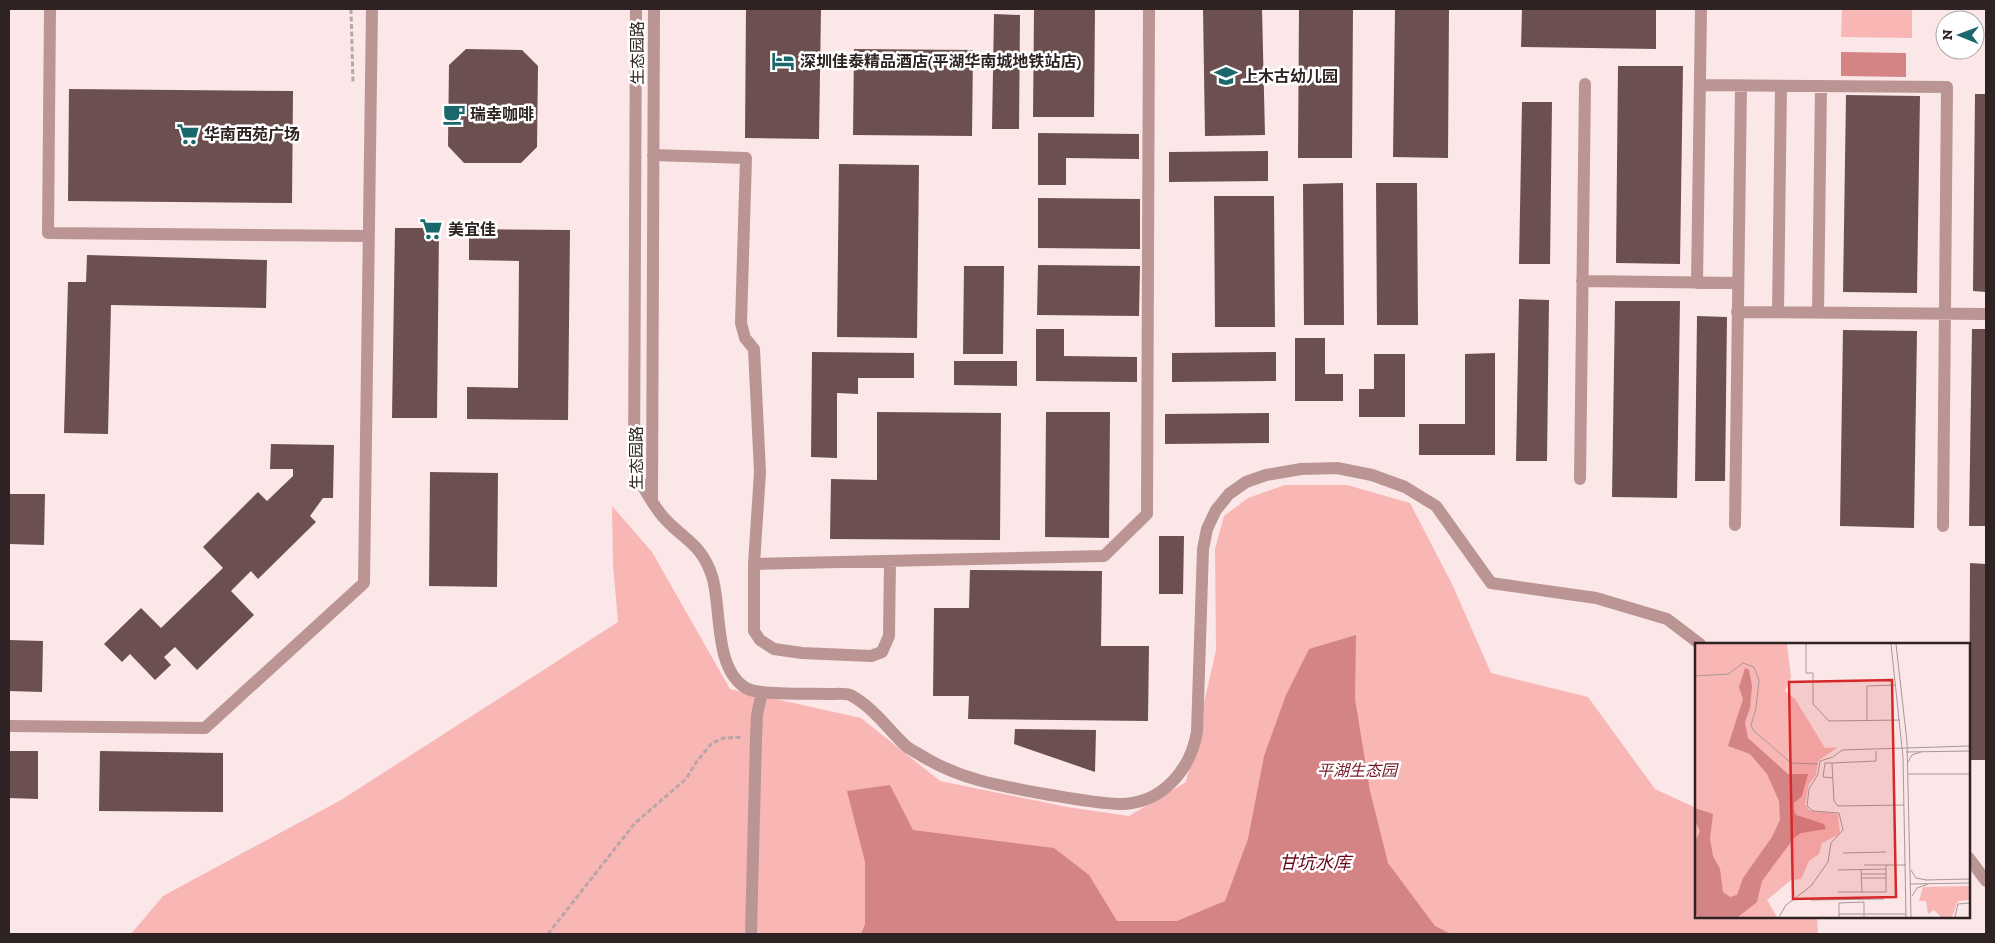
<svg xmlns="http://www.w3.org/2000/svg" width="1995" height="943" viewBox="0 0 1995 943" font-family="'Zilla Slab','Noto Sans SC',serif">
	<rect width="100%" height="100%" fill="#fbe7e7"/>
	<path fill="#f8b6b5" d="M 1842,9 L 1912,9 L 1912,38 L 1841,37 Z
		M 1285,485 L 1347,485 L 1410,503 L 1452,584 L 1491,673 L 1588,697 L 1655,789 L 1696,808 L 1696,917 L 1817,917 L 1818,934 L 131,934 L 163,896 L 341,800 L 618,622 L 613,565 L 612,506 L 652,552 L 730,689 L 861,718 L 940,781 L 1067,807 L 1129,816 L 1186,782 L 1216,650 L 1215,549 L 1224,516 L 1248,498 Z"/>
	<path fill="#d48484" d="M 1841,52 L 1906,53 L 1906,77 L 1841,76 Z
		M 1356,635 L 1355,699 L 1370,791 L 1388,863 L 1435,926 L 1451,934 L 861,934 L 865,924 L 865,862 L 847,791 L 890,785 L 913,830 L 1054,848 L 1089,875 L 1117,921 L 1177,921 L 1225,901 L 1248,839 L 1264,756 L 1286,695 L 1309,649 Z"/>
	<path fill="#6b504f" d="M 746,9 L 821,9 L 819,139 L 745,138 Z
		M 1034,9 L 1095,9 L 1094,117 L 1033,117 Z
		M 1203,9 L 1262,9 L 1265,135 L 1205,136 Z
		M 1299,9 L 1353,9 L 1352,158 L 1298,158 Z
		M 1395,9 L 1449,9 L 1448,158 L 1393,157 Z
		M 1522,9 L 1656,9 L 1656,49 L 1521,47 Z
		M 994,14 L 1020,15 L 1019,129 L 992,129 Z
		M 466,49 L 522,50 L 538,66 L 537,147 L 521,163 L 464,163 L 448,146 L 449,65 Z
		M 854,49 L 973,50 L 972,136 L 853,135 Z
		M 1618,66 L 1683,66 L 1680,264 L 1616,263 Z
		M 69,89 L 293,91 L 292,203 L 68,201 Z
		M 1975,94 L 1986,94 L 1986,292 L 1973,291 Z
		M 1846,95 L 1920,96 L 1917,293 L 1843,292 Z
		M 1522,102 L 1552,102 L 1550,264 L 1519,264 Z
		M 1038,133 L 1139,134 L 1139,159 L 1066,158 L 1066,185 L 1038,185 Z
		M 1268,151 L 1268,181 L 1169,182 L 1169,152 Z
		M 839,164 L 919,165 L 917,338 L 837,337 Z
		M 1343,183 L 1344,325 L 1304,325 L 1303,184 Z
		M 1376,183 L 1417,183 L 1418,325 L 1377,325 Z
		M 1214,196 L 1274,196 L 1275,327 L 1215,327 Z
		M 1038,198 L 1140,199 L 1140,249 L 1038,248 Z
		M 395,228 L 439,228 L 437,418 L 392,418 Z
		M 469,229 L 570,230 L 568,420 L 467,419 L 467,387 L 518,388 L 519,261 L 469,260 Z
		M 87,255 L 267,260 L 266,308 L 111,305 L 108,434 L 64,433 L 68,282 L 86,282 Z
		M 1038,265 L 1140,266 L 1139,316 L 1037,315 Z
		M 964,266 L 1004,266 L 1003,354 L 963,354 Z
		M 1519,299 L 1549,300 L 1547,461 L 1516,461 Z
		M 1615,301 L 1680,301 L 1677,498 L 1612,497 Z
		M 1697,316 L 1727,317 L 1725,481 L 1695,481 Z
		M 1036,329 L 1064,329 L 1064,356 L 1137,357 L 1137,382 L 1036,381 Z
		M 1972,329 L 1986,329 L 1986,526 L 1969,526 Z
		M 1843,330 L 1917,331 L 1914,528 L 1840,526 Z
		M 1295,338 L 1325,338 L 1325,374 L 1343,374 L 1343,401 L 1295,401 Z
		M 812,352 L 914,353 L 914,378 L 858,378 L 858,394 L 837,393 L 837,458 L 811,457 Z
		M 1276,352 L 1276,381 L 1172,382 L 1172,353 Z
		M 1495,353 L 1495,455 L 1419,455 L 1419,424 L 1465,424 L 1465,354 Z
		M 1374,354 L 1405,354 L 1405,417 L 1359,417 L 1359,389 L 1374,389 Z
		M 954,361 L 1017,361 L 1017,386 L 954,385 Z
		M 877,412 L 1001,413 L 1000,540 L 830,539 L 831,479 L 877,480 Z
		M 1046,412 L 1110,412 L 1109,538 L 1045,537 Z
		M 1269,413 L 1269,443 L 1165,444 L 1165,414 Z
		M 271,444 L 334,445 L 333,498 L 323,498 L 310,516 L 316,522 L 258,579 L 251,571 L 231,591 L 254,615 L 197,670 L 175,647 L 164,657 L 171,665 L 155,680 L 130,654 L 122,662 L 104,644 L 141,608 L 161,628 L 223,568 L 203,547 L 258,492 L 267,501 L 293,476 L 293,469 L 270,469 Z
		M 430,472 L 498,473 L 497,587 L 429,586 Z
		M 9,494 L 45,494 L 44,545 L 9,544 Z
		M 1159,536 L 1184,536 L 1183,594 L 1159,594 Z
		M 1970,563 L 1986,564 L 1986,760 L 1969,760 Z
		M 970,570 L 1102,571 L 1101,646 L 1149,646 L 1148,721 L 968,719 L 969,696 L 933,696 L 934,608 L 969,608 Z
		M 9,640 L 43,641 L 42,692 L 9,691 Z
		M 1015,729 L 1096,730 L 1095,772 L 1014,744 Z
		M 9,751 L 38,751 L 38,799 L 9,798 Z
		M 100,751 L 223,753 L 223,812 L 99,811 Z"/>
	<g fill="none" stroke-linecap="round" stroke-linejoin="round">
		<path stroke="#b9a7a7" stroke-width="3" stroke-dasharray="5 2.5" stroke-linecap="butt" d="M 351,9 L 353,82
			M 548,934 L 635,823 L 686,779 L 697,761 L 712,743 L 724,738 L 743,737"/>
		<path stroke="#ba9594" stroke-width="12" d="M 50,9 L 48,233 L 369,236
			M 636,9 L 634,471 C 644,487 653,507 666,520 C 686,541 702,545 712,576 C 722,607 713,668 746,688 C 759,696 813,693 831,694 C 836,694 845,693 850,695 C 853,696 857,699 860,701 C 879,714 890,732 907,747 C 913,751 921,755 927,759 C 966,781 1002,786 1045,794 C 1069,798 1094,803 1118,804 C 1161,805 1190,771 1197,732 L 1203,549 L 1207,529 L 1216,510 L 1229,494 L 1246,482 L 1266,475 L 1301,469 L 1337,468 L 1372,475 L 1405,487 L 1436,506 L 1491,583 L 1596,598 L 1667,619 L 1700,644
			M 1700,85 L 1947,87 L 1943,526
			M 653,155 L 746,158 L 741,323 L 745,338 L 754,349 L 760,472 L 754,564
			M 1582,281 L 1738,283
			M 1697,283 L 1701,9
			M 1737,312 L 1986,314
			M 1778,312 L 1781,86
			M 1818,313 L 1821,87
			M 1580,479 L 1585,84
			M 652,500 L 654,9
			M 1735,525 L 1741,86
			M 890,561 L 889,636 L 882,652 L 871,656 L 802,653 L 774,649 L 760,640 L 754,631 L 754,564 L 1104,556 L 1147,514 L 1149,9
			M 9,726 L 205,728 L 364,583 L 372,9
			M 1969,858 L 1986,881
			M 751,934 L 756,737 L 757,715 L 762,692"/>
	</g>
	<defs>
		<symbol id="hotel-bare" viewBox="-9 -9 18 18"><path d="M-6-4.5h1.5V1H6V5H4.5V3h-9V5H-6ZM-4 0a1.8 1.8 0 1 1 3.6 0ZM.5 0V-2.5h3Q6-2.5 6 0Z" fill="#1a686b" stroke="#fff" stroke-width="2.5" paint-order="stroke"/></symbol>
		<symbol id="school-bare" viewBox="-9 -9 18 18"><path d="M0-5L7-2L0 1L-7-2ZM-4 1L0 2.5L4 1V4Q0 6-4 4Z" fill="#1a686b" stroke="#fff" stroke-width="2.5" paint-order="stroke"/></symbol>
		<symbol id="cafe-bare" viewBox="-9 -9 18 18"><path d="M-5.5-4.5H6V0H3Q3 3.5 0 3.5H-2.5Q-5.5 3.5-5.5 0ZM3-3.2v2h1.7v-2ZM-6 4.5H4V6H-6Z" fill="#1a686b" stroke="#fff" stroke-width="2.5" paint-order="stroke"/></symbol>
		<symbol id="supermarket-bare" viewBox="-9 -9 18 18"><path d="M-6-5.5h2.5l.6 2H6L4.5 2H-2.5L-4.4-4H-6ZM-1.5 3.2a1.3 1.3 0 1 0 .1 0ZM3 3.2a1.3 1.3 0 1 0 .1 0Z" fill="#1a686b" stroke="#fff" stroke-width="2.5" paint-order="stroke"/></symbol>
	</defs>
	<g fill-rule="evenodd">
		<use href="#hotel-bare" x="767" y="45" width="32" height="32"/>
		<use href="#school-bare" x="1210" y="60" width="32" height="32"/>
		<use href="#cafe-bare" x="438" y="98" width="32" height="32"/>
		<use href="#supermarket-bare" x="172" y="118" width="32" height="32"/>
		<use href="#supermarket-bare" x="415" y="213" width="32" height="32"/>
	</g>
	<g text-anchor="middle" stroke-width="5" stroke-linejoin="round" paint-order="stroke">
		<g font-size="16" fill="#2e2222" stroke="#fff">
			<text transform="translate(637 53) rotate(-90)" y="6">生态园路</text>
			<text transform="translate(636 458) rotate(-90)" y="6">生态园路</text>
		</g>
		<g font-size="16" font-weight="bold" fill="#2e2222" stroke="#fff" text-anchor="start">
			<text x="800" y="67">深圳佳泰精品酒店(平湖华南城地铁站店)</text>
			<text x="1242" y="82">上木古幼儿园</text>
			<text x="470" y="120">瑞幸咖啡</text>
			<text x="204" y="140">华南西苑广场</text>
			<text x="448" y="235">美宜佳</text>
		</g>
		<g font-size="16" font-style="italic" fill="#771824" stroke="#fff">
			<text x="1357" y="776">平湖生态园</text>
		</g>
		<g font-size="18" font-style="italic" fill="#690518" stroke="#fff">
			<text x="1315" y="869">甘坑水库</text>
		</g>
	</g>
	<g transform="translate(1695 643)">
		<rect width="275" height="275" fill="#fbe7e7"/>
		<path d="M 0,1 L 92,1 L 96,34 L 90,48 L 100,56 L 130,105 L 143,104 L 123,118 L 121,132 L 114,141 L 110,161 L 114,167 L 143,171 L 145,191 L 127,200 L 124,211 L 114,218 L 106,236 L 96,237 L 72,257 L 82,274 L 0,274 ZM 275,243 L 275,257 L 263,258 L 257,274 L 246,274 L 239,267 L 233,271 L 231,258 L 224,258 L 228,244 Z" fill="#f8b6b5"/>
		<path d="M 50,25 L 54,27 L 57,43 L 55,65 L 50,79 L 53,95 L 93,131 L 113,131 L 107,153 L 99,160 L 99,167 L 101,172 L 129,181 L 131,186 L 106,190 L 99,195 L 67,238 L 62,259 L 43,274 L 3,274 L 0,270 L 0,199 L 5,188 L 0,178 L 0,165 L 18,171 L 15,196 L 18,213 L 25,226 L 28,249 L 35,254 L 42,252 L 48,235 L 77,194 L 85,177 L 84,158 L 72,131 L 55,111 L 33,103 L 48,56 L 44,44 Z" fill="#d48484"/>
		<path fill="none" stroke="#a99898" stroke-width="1" d="M 111,1 L 111,30 L 118,30 L 118,61 L 134,78 L 205,77M 196,1 L 208,114 L 211,274M 201,1 L 212,99 L 216,274M 0,33 L 33,31 L 48,20 L 59,24 L 64,37 L 61,65 L 56,82 L 58,87 L 96,120 L 123,121M 172,77 L 172,43 L 201,42M 211,109 L 275,108M 213,119 L 217,112 L 226,109M 137,120 L 181,118 L 181,108M 213,131 L 275,131M 138,135 L 128,134 L 130,120 L 137,120 L 139,158 L 143,163 L 209,162M 148,210 L 191,209M 169,222 L 211,222M 143,227 L 191,226M 166,227 L 167,249M 216,227 L 221,235 L 231,237M 166,231 L 191,231M 166,235 L 191,235M 230,237 L 275,236M 215,241 L 275,240M 143,249 L 191,249 L 191,222M 217,253 L 222,245 L 233,241M 116,257 L 189,256M 144,271 L 211,271M 84,274 L 91,262 L 116,243 L 133,219 L 136,200 L 148,187 L 144,170 L 118,168 L 112,163 L 114,146 L 123,131 L 125,118 L 138,114 L 147,107 L 275,103M 144,274 L 144,260 L 169,259 L 169,274M 260,274 L 263,261 L 275,260"/>
		<path fill="#d62828" fill-opacity="0.15" stroke="#d62828" stroke-width="2.5" d="M 197,37 L 201,254 L 98,256 L 94,39 Z"/>
		<rect width="275" height="275" fill="none" stroke="#2e2222" stroke-width="2.5"/>
	</g>
	<rect width="1995" height="943" fill="none" stroke="#2e2222" stroke-width="20"/>
	<g transform="translate(1960 35) rotate(271)"><circle r="24" fill="#ffffff" stroke="#aba7a7"/>
	<path d="M0-4L9 19L0 12L-9 19Z" fill="#1a686b"/>
	<text y="-8" font-size="14" font-weight="bold" text-anchor="middle" fill="#2e2222">N</text>
	</g>
</svg>
